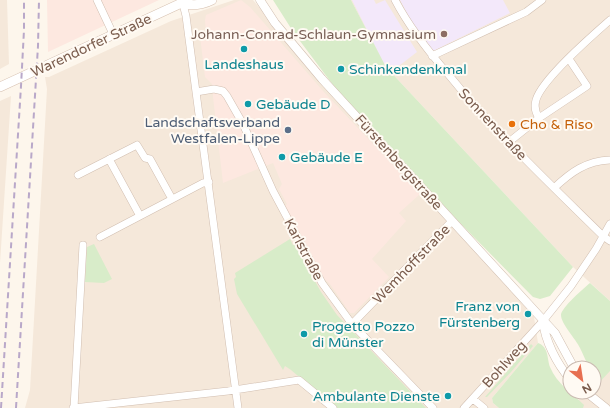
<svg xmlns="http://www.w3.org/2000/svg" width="610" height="408" viewBox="0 0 610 408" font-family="'Varela Round',sans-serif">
	<rect width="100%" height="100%" fill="#fdf6ec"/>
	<path fill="#f5e8da" d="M 0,0 L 7,0 L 9,64 L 0,69 Z
		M 234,0 L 253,0 L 322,79 L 534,317 L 538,343 L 492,398 L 493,403 L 499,408 L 25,408 L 30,390 L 47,89 L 45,77 L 49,77 L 171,21 Z
		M 351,0 L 610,0 L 610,301 L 573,267 L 386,67 Z
		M 11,96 L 0,263 L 0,101 Z
		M 610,370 L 610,408 L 569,408 L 587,392 L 594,392 L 594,385 Z"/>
	<path fill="#fde8e0" d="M 47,0 L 159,0 L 48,52 Z
		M 241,0 L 250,7 L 323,91 L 420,194 L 399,213 L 406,221 L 372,259 L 389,277 L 354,313 L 350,313 L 330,284 L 322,277 L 285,206 L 287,204 L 279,189 L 282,184 L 273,163 L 223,183 L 213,97 L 213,96 L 212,84 L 205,77 L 200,36 L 206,34 L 205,20 L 206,15 Z"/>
	<path fill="#f3e8fa" d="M 352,0 L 374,0 L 376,4 L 385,0 L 417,52 L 391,72 L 386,68 Z
		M 400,0 L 503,0 L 510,13 L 433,51 L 410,19 Z"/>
	<path fill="#d8ecc9" d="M 273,0 L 351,0 L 386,67 L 573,267 L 550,296 L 540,299 L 533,297 L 459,222 L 336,89 L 294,33 Z
		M 290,239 L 293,245 L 295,245 L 321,292 L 337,315 L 426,408 L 336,408 L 291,370 L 285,366 L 283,370 L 237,294 L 234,279 L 236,277 L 235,273 Z
		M 94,244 L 112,279 L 104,283 L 85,282 L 87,247 Z
		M 590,283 L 610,301 L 610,371 L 596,386 L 594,381 L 594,368 L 589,368 C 586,361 583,354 580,348 C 576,339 561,324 561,315 C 561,308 584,288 590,283 Z
		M 538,343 C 549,347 547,359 550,367 C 557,384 572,393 584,405 L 583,408 L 499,408 L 493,403 L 492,398 Z
		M 531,344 L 533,346 L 511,372 L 487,397 L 485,397 Z"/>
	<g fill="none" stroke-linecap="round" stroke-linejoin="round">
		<defs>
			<path id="minor" d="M 97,0 L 113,34
				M 182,0 L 186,16 L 196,92 L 238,408
				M 395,0 C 409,27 428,51 448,74 C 495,132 550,184 603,236 L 610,241
				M 432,56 L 526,12 L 542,0
				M 196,92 L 214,89 L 223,91 L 227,96 L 243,124 L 273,191 L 322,283 L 352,324 L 433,408
				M 539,118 L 587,86 L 569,59
				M 509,142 L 539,118 C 535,112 534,107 536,100 C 542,79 593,35 610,20
				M 109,159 L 140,216
				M 78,175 L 137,145 L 145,158 L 150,159 L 172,199
				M 554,188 C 571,172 586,161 610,160
				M 100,237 L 203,183 L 209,182
				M 352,324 L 452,221
				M 473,399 L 484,408
				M 73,408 L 228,391 L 299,380 L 333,408
				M 74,408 L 83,245
				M 464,408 L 543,321 L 571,286 L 596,249 L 610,224"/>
			<path id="tertiary" d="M 260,0 L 275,23 L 322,79 L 533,309 L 555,333 L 574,368
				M 543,321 C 545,341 557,364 570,379
				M 586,392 L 606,408"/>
			<path id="secondary" d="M 183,4 C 194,6 202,5 212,0
				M 0,87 L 188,0"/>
		</defs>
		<use href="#minor" stroke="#d1beb0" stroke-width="8"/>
		<use href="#tertiary" stroke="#d1beb0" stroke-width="9"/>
		<use href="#secondary" stroke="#d6c0b0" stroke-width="10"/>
		<use href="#minor" stroke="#fff" stroke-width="7"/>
		<use href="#tertiary" stroke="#fff" stroke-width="8"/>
		<use href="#secondary" stroke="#fff" stroke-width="9"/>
		<path stroke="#b9a8c9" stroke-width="2" stroke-dasharray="6 4" stroke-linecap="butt" d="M 1,408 L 21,86 L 24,30 L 24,0
			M 16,408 L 38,46 L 39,0"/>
	</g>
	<circle fill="#8d6e63" stroke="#fffaf3" stroke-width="1.5" cx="444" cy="34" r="4"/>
	<g fill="#0f9aa8" stroke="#fffaf3" stroke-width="1.5">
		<circle cx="244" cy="49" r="4"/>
		<circle cx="341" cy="69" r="4"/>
		<circle cx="248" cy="104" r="4"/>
		<circle cx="282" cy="157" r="4"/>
		<circle cx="528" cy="314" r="4"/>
		<circle cx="304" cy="334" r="4"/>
		<circle cx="448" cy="396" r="4"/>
	</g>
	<circle fill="#e8710a" stroke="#fffaf3" stroke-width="1.5" cx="512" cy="124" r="4"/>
	<circle fill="#5c6f8a" stroke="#fffaf3" stroke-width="1.5" cx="288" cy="130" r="4"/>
	<g text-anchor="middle" stroke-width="4" stroke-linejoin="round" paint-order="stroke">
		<g font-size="14" fill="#785e54" stroke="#fffaf3" text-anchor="end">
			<text x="436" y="39">Johann-Conrad-Schlaun-Gymnasium</text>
		</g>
		<g font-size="14" fill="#7a5c4d" stroke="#fffaf3">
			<text transform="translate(91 45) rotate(-25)" y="5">Warendorfer Straße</text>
			<text transform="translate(493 124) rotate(47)" y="5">Sonnenstraße</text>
			<text transform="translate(399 162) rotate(48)" y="5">Fürstenbergstraße</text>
			<text transform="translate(304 249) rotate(62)" y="5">Karlstraße</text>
			<text transform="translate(411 264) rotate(-46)" y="5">Wemhoffstraße</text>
			<text transform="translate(504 364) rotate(-48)" y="5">Bohlweg</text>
		</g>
		<g font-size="14" fill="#0d838f" stroke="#fffaf3" text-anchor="start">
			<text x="244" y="69" text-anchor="middle">Landeshaus</text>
			<text x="349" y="74">Schinkendenkmal</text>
			<text x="256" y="109">Gebäude D</text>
			<text x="290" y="162">Gebäude E</text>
			<text x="520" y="311" text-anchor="end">Franz von<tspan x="520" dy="16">Fürstenberg</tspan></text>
			<text x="312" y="331">Progetto Pozzo<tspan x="312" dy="16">di Münster</tspan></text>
			<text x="440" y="401" text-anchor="end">Ambulante Dienste</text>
		</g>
		<g font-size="14" fill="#4e5e75" stroke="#fffaf3" text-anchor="end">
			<text x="280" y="127">Landschaftsverband<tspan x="280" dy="16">Westfalen-Lippe</tspan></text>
		</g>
		<g font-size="14" fill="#c56008" stroke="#fffaf3" text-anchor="start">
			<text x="520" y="129">Cho &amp; Riso</text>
		</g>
	</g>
	<g transform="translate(582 380) rotate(150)"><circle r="19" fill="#fffaf3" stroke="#cabbb1"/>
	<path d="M0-3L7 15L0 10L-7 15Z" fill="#e76f51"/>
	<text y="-6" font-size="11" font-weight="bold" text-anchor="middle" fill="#7a5c4d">N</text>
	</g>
</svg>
